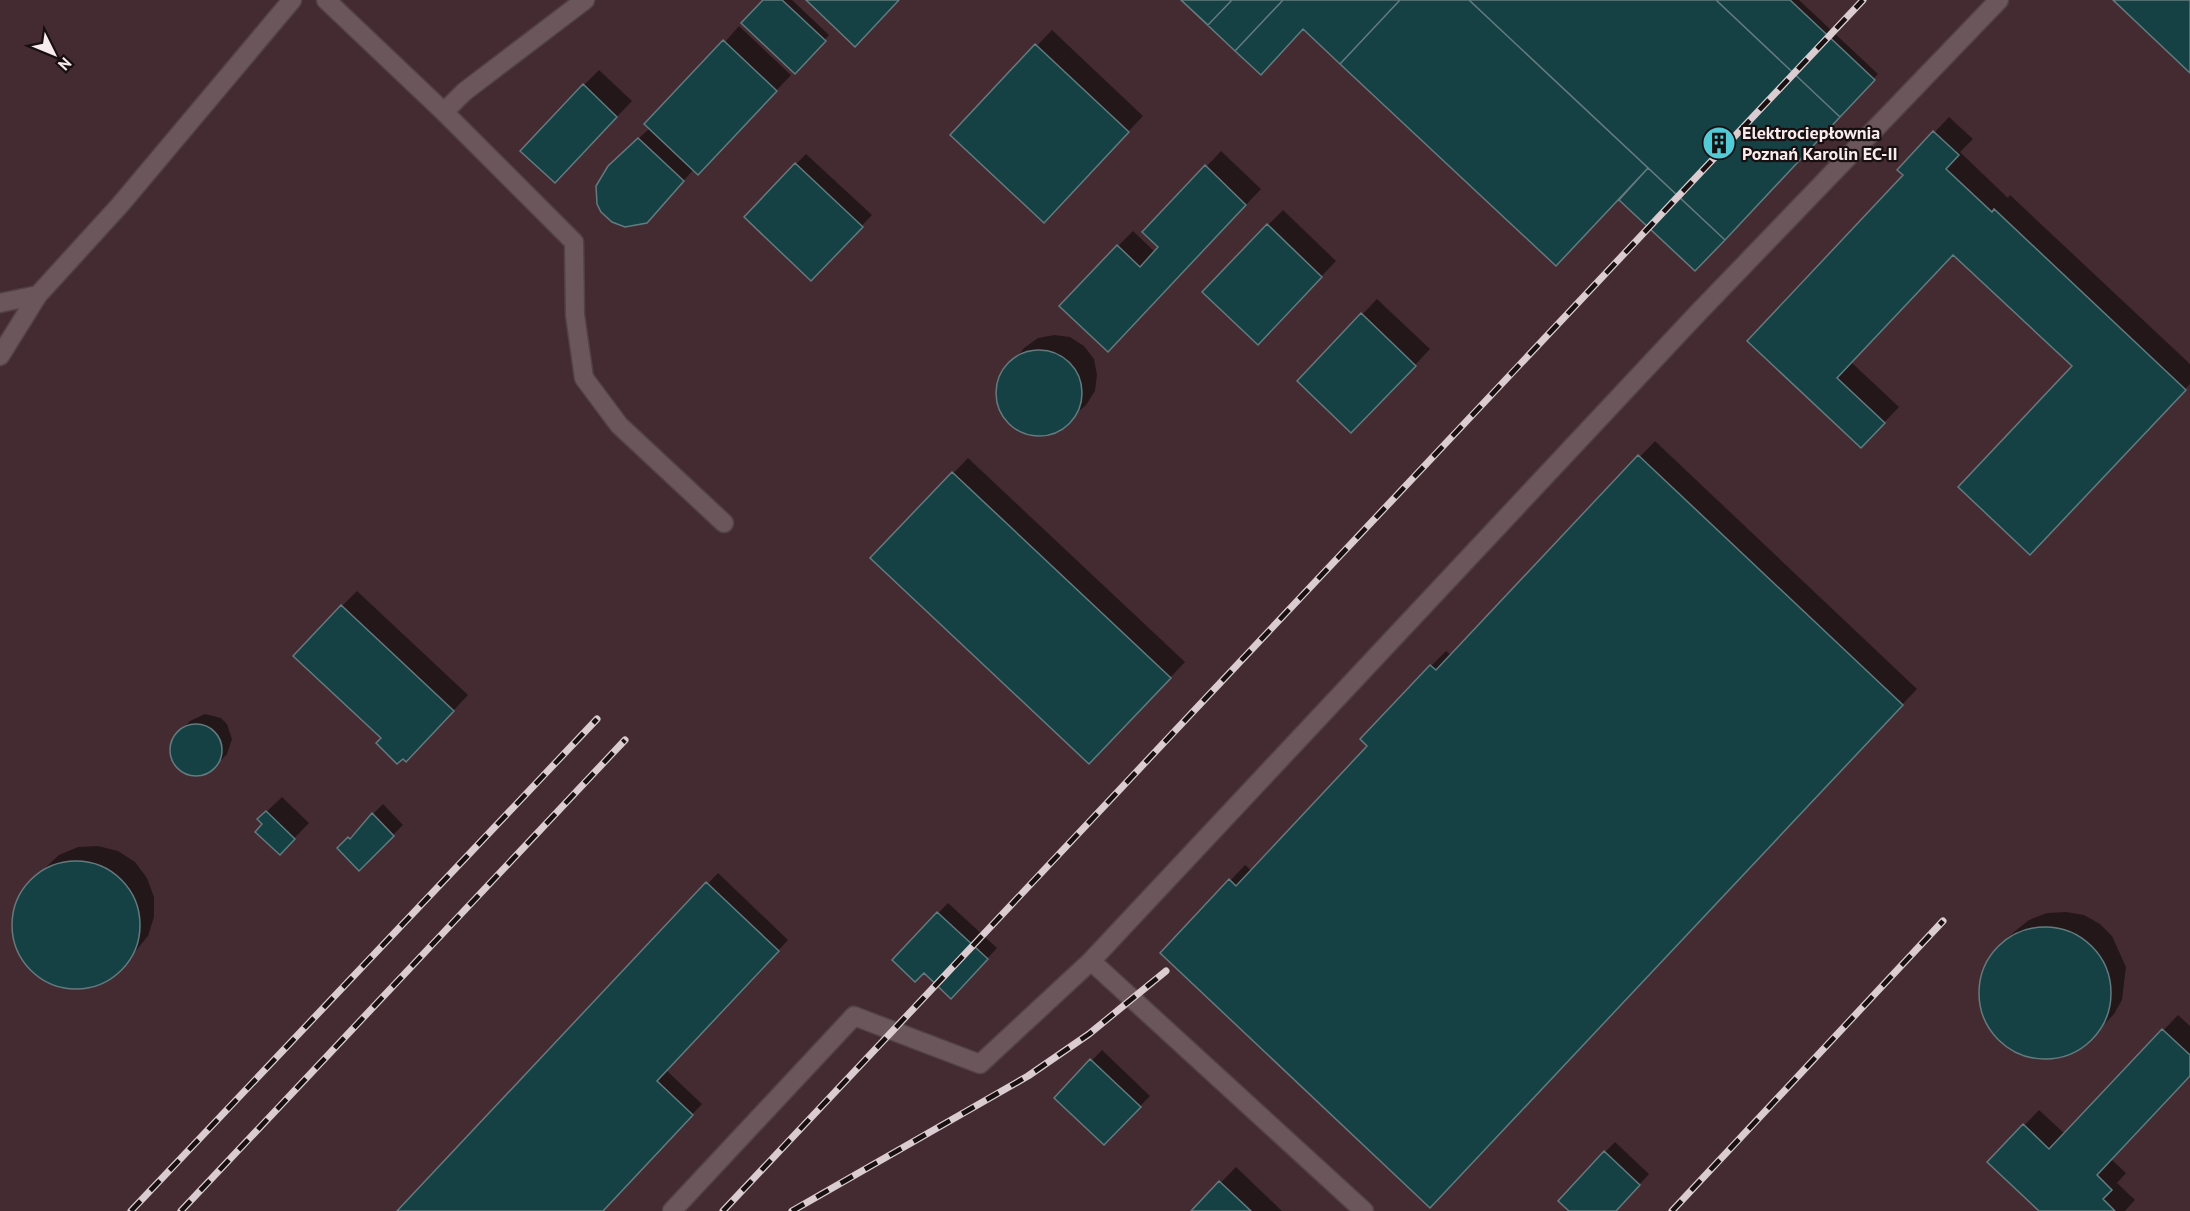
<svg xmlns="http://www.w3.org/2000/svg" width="2190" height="1211" viewBox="0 0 2190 1211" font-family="'PT Sans',sans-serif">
	<rect width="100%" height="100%" fill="#362328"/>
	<path fill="#442b32" d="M 0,0 L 2190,0 L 2190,1211 L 0,1211 Z"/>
	<path fill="#0007" d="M 765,0 L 792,0 L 829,35 L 795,72 Z
		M 1183,0 L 1799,0 L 1878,74 L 1695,269 L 1619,198 L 1304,28 Z
		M 739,26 L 791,75 L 713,158 L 694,169 L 662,205 L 625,151 L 650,128 Z
		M 1052,30 L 1143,116 L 1059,205 L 952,135 Z
		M 599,70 L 632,101 L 570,166 L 584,85 Z
		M 1949,117 L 1973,139 L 1960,152 L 2008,198 L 2010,195 L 2190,364 L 2190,384 L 2046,538 L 2074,366 L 1954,253 L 1851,362 L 1899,407 L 1876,431 L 1749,341 L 1905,175 L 1899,170 Z
		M 1221,151 L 1261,189 L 1123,335 L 1118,246 L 1133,231 L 1155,252 L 1206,167 Z
		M 806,154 L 872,215 L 821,269 L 796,164 Z
		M 1283,210 L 1336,261 L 1273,327 L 1268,225 Z
		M 1377,299 L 1430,349 L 1367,416 L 1299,381 Z
		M 1054,335 L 1070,337 L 1084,346 L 1094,359 L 1097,375 L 1095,391 L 1086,405 L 1057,431 L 1041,435 L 1025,432 L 1010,424 L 1001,410 L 997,394 L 1000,378 L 1024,348 L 1038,338 Z
		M 1655,441 L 1917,689 L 1445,1190 L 1162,953 L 1245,865 L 1252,871 L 1370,746 L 1362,739 L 1431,666 L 1446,651 L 1452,656 Z
		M 968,458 L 1185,662 L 1104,747 L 872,558 Z
		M 357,591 L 468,695 L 421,745 L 383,738 L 342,606 Z
		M 205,714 L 221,718 L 227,724 L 232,739 L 227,754 L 216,765 L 203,774 L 195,775 L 180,769 L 172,755 L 172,747 L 179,732 L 190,721 Z
		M 282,797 L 309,823 L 280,853 L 259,819 Z
		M 383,804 L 403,825 L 359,869 L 349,838 Z
		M 98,846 L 118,851 L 135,862 L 147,878 L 154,897 L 154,917 L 148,936 L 121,969 L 103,981 L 83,987 L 61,986 L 42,978 L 26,963 L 16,944 L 13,923 L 17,902 L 28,884 L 59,855 L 78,847 Z
		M 718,873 L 788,940 L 666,1070 L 702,1104 L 601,1211 L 399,1211 Z
		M 948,903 L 997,948 L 961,987 L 894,960 Z
		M 2066,912 L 2084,915 L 2100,924 L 2112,936 L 2126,967 L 2122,1000 L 2114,1014 L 2087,1042 L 2070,1053 L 2051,1058 L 2031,1057 L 2013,1049 L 1997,1037 L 1986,1021 L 1980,1002 L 1981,983 L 1987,964 L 2014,932 L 2029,920 L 2047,913 Z
		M 2178,1015 L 2190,1026 L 2190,1075 L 2111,1159 L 2126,1173 L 2117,1183 L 2135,1200 L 2125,1211 L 2041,1211 L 1989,1162 L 2039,1110 L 2065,1134 Z
		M 1102,1050 L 1150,1096 L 1104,1143 L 1056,1098 Z
		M 1615,1142 L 1649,1174 L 1615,1211 L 1571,1211 L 1605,1152 Z
		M 1236,1167 L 1282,1211 L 1193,1211 Z"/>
	<path fill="#154145" stroke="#637b7e" stroke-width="1.5" d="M 763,0 L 782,0 L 826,41 L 795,74 L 741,23 Z
		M 806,0 L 899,0 L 855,47 Z
		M 1181,0 L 1232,0 L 1208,25 Z
		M 1181,0 L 1283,0 L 1235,51 Z
		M 1283,0 L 1400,0 L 1340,64 L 1303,29 L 1261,75 L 1235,51 Z
		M 1400,0 L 1469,0 L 1648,168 L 1556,266 L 1340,64 Z
		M 1469,0 L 1716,0 L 1840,117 L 1725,240 Z
		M 1716,0 L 1790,0 L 1875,80 L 1840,117 Z
		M 2113,0 L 2190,0 L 2190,73 Z
		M 723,40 L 777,91 L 698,175 L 644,124 Z
		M 1035,44 L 1129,132 L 1044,223 L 950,135 Z
		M 583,84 L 617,117 L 555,183 L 520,151 Z
		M 1933,131 L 1959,155 L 1946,169 L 1992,212 L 1994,209 L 2186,390 L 2030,555 L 1958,487 L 2072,366 L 1953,255 L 1837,378 L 1885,423 L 1861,448 L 1747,341 L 1903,175 L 1897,170 Z
		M 638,138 L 684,181 L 647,223 L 625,227 L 612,222 L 601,212 L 597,204 L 596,186 L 608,166 Z
		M 795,163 L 863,227 L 811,281 L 744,217 Z
		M 1205,165 L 1246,205 L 1108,352 L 1059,306 L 1117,245 L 1140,267 L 1158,247 L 1142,232 Z
		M 1648,168 L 1725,240 L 1695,271 L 1619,200 Z
		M 1267,224 L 1322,277 L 1258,345 L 1202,292 Z
		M 1361,313 L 1416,366 L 1351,433 L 1297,381 Z
		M996 393a43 43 0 1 1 86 0a43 43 0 1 1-86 0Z
		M 1638,455 L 1903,705 L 1430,1208 L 1160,953 L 1229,879 L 1236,886 L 1367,746 L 1360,739 L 1430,665 L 1436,670 Z
		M 952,472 L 1171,678 L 1089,764 L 870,558 Z
		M 341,605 L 454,711 L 406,762 L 403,759 L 397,764 L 376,743 L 381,738 L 293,656 Z
		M170 750a26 26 0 1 1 52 0a26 26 0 1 1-52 0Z
		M 266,811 L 295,839 L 280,855 L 255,832 L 262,824 L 257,819 Z
		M 372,813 L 394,836 L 359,871 L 337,848 L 348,837 L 350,839 Z
		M12 925a64 64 0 1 1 128 0a64 64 0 1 1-128 0Z
		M 706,882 L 779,951 L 657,1081 L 693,1115 L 603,1211 L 397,1211 Z
		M 937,912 L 988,959 L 951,999 L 924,973 L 915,982 L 892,960 Z
		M1979 993a66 66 0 1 1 132 0a66 66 0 1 1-132 0Z
		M 2162,1029 L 2190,1055 L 2190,1076 L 2097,1175 L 2112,1190 L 2103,1199 L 2115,1211 L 2039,1211 L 1987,1162 L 2023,1124 L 2049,1149 Z
		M 1090,1059 L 1141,1107 L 1104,1145 L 1054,1098 Z
		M 1604,1151 L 1640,1185 L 1616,1211 L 1569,1211 L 1558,1201 Z
		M 1219,1181 L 1251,1211 L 1191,1211 Z"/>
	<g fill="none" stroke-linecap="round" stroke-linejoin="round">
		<defs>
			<path id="service" d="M 326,0 L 444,112 L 464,92 L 585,0
				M 444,112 L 574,242 L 575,315 L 584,378 L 619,425 L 724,523
				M 0,303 L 38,295
				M 0,356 L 38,295 L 120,205 L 292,0
				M 1091,961 L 1364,1211
				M 672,1211 L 854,1016 L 980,1064 L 1091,961 L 1696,315 L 1999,0"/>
		</defs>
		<use href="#service" stroke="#514246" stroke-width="21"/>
		<use href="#service" stroke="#6b565b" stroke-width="18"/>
		<defs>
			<path id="rail" d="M 131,1211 L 597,719
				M 181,1211 L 625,740
				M 723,1211 L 1863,0
				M 792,1211 L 1028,1076 L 1089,1034 L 1166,971
				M 1672,1211 L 1943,921"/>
		</defs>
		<use href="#rail" stroke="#daccd0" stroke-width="7"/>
		<use href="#rail" stroke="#180f11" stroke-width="4.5" stroke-dasharray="14" stroke-linecap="butt"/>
	</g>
	<defs>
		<symbol id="building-disc" viewBox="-11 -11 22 22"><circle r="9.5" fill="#52cbd7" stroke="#180f11"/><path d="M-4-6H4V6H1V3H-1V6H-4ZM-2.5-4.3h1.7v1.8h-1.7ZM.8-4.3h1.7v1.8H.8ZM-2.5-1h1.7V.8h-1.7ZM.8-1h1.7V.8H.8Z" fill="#111"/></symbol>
	</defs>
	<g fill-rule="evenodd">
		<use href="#building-disc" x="1700" y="124" width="38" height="38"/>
	</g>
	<g text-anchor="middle" stroke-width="4.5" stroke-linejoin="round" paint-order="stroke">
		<g font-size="18" font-weight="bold" fill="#f8ebee" stroke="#180f11" text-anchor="start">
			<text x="1742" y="139">Elektrociepłownia<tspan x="1742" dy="21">Poznań Karolin EC-II</tspan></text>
		</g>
	</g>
	<g transform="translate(54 54) rotate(133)" stroke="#180f11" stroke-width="4.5" paint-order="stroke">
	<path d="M0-4.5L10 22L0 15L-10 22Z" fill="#f8ebee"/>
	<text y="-9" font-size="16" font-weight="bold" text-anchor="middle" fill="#f8ebee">N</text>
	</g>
</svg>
